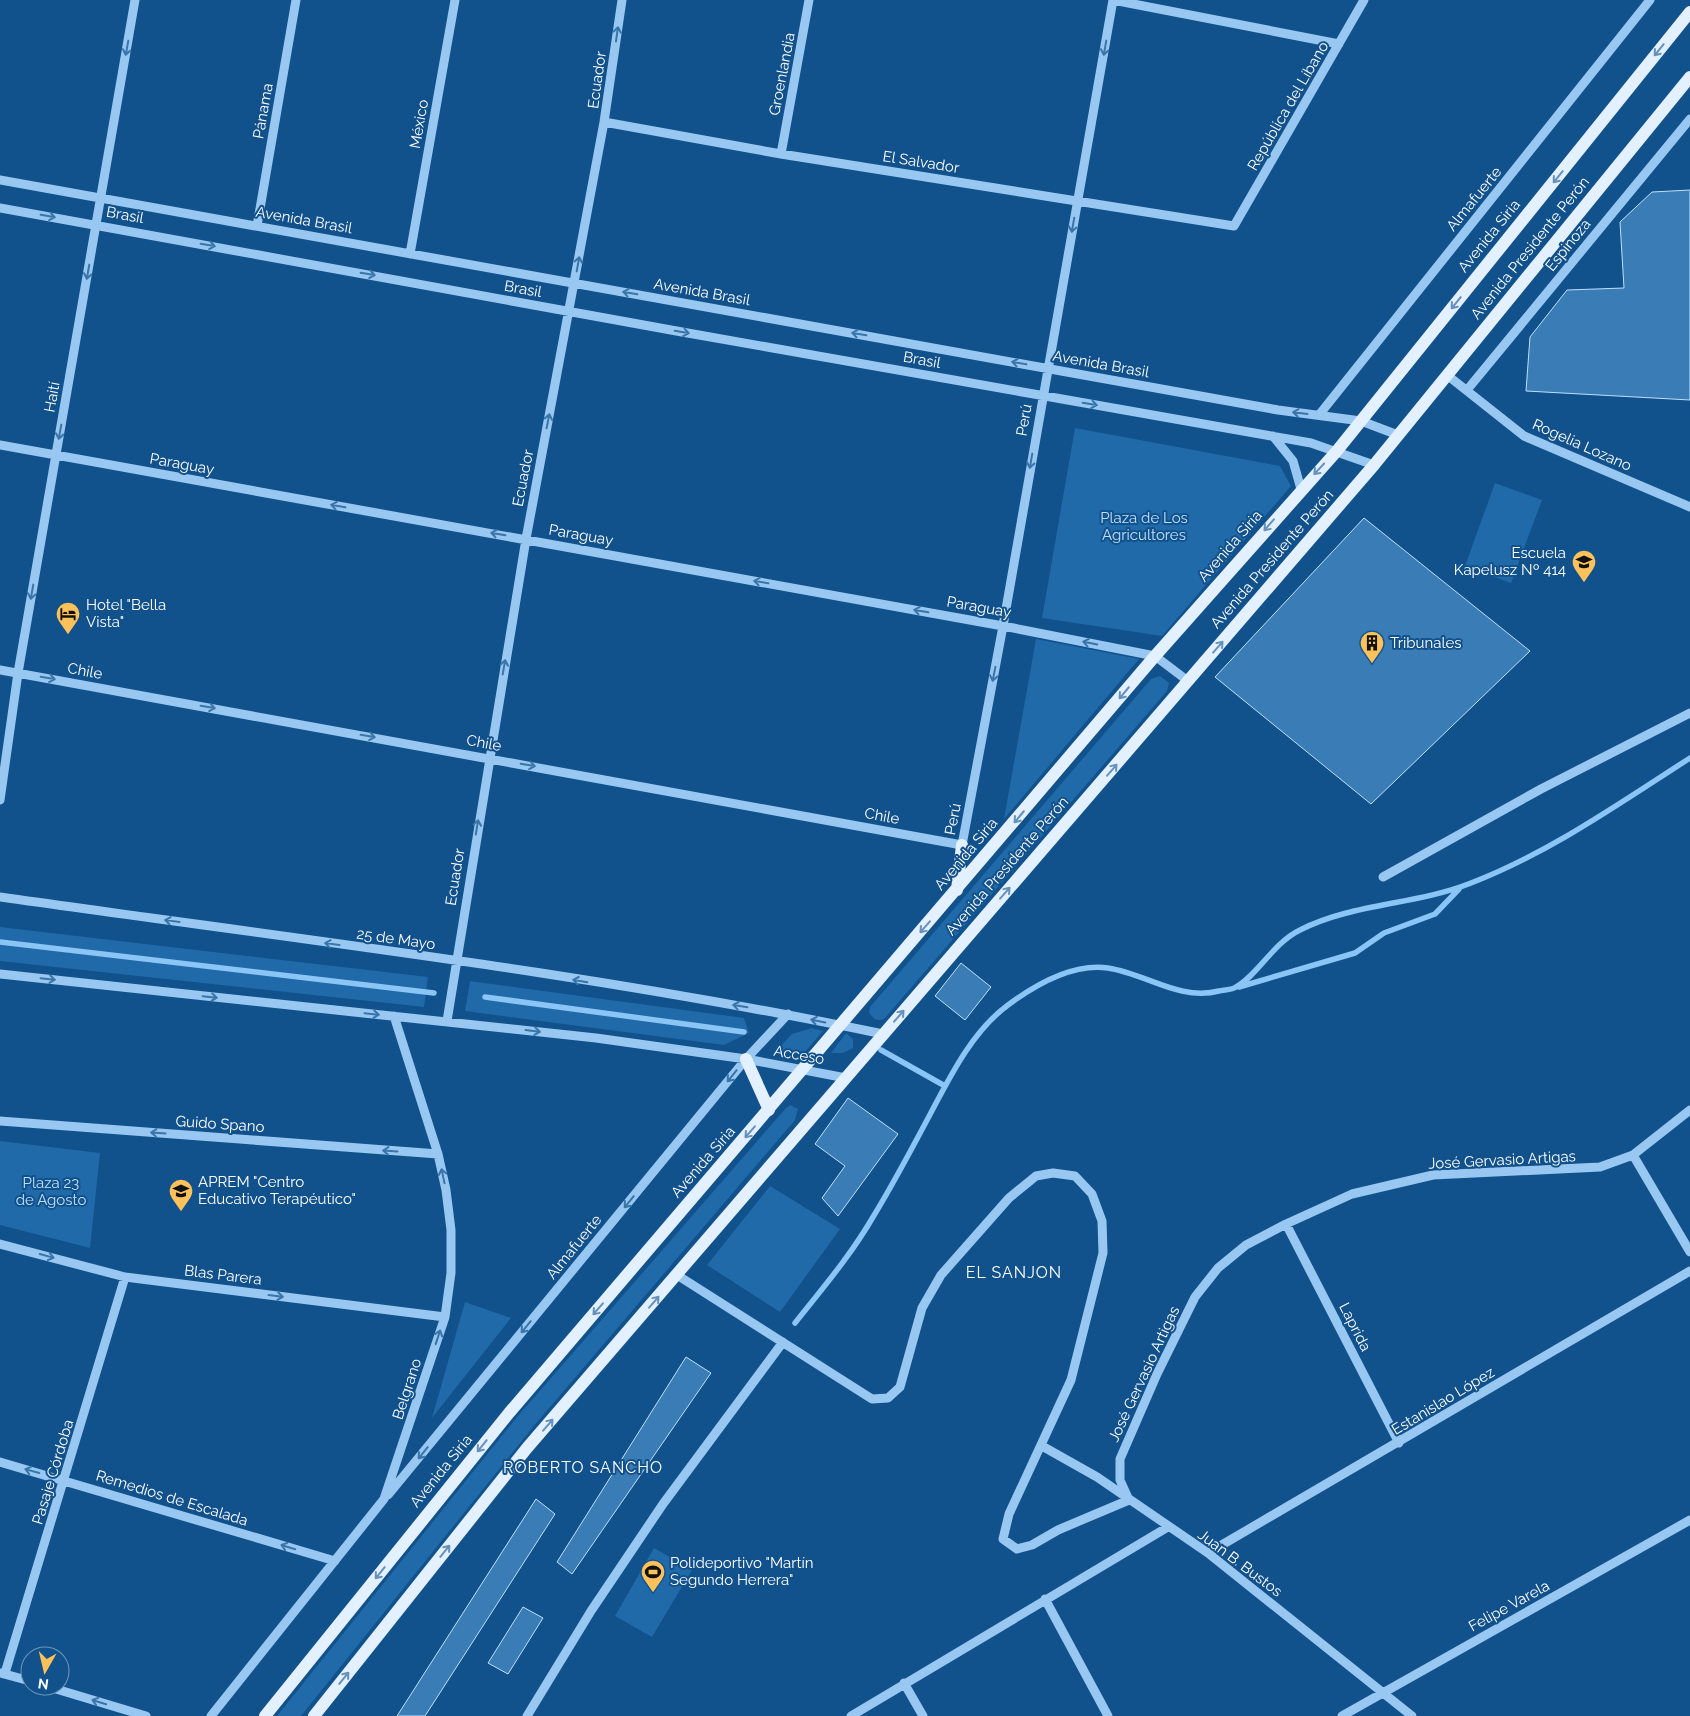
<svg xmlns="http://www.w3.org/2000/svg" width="1690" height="1716" viewBox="0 0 1690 1716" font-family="Raleway,sans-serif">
	<rect width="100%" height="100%" fill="#11518c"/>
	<path fill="#206aa9" d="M 1075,428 L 1280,466 L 1291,486 L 1162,636 L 1042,618 Z
		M 1495,483 L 1542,500 L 1511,583 L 1465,566 Z
		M 1036,639 L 1139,659 L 1004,819 Z
		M 1160,676 L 1169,683 L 1167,691 L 885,1018 C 878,1023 872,1018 869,1012 L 870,1007 L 1151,679 Z
		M 0,927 L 428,977 L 424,1007 L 0,961 Z
		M 470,981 L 744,1018 L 749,1033 L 724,1045 L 465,1011 Z
		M 812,1028 L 823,1031 L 805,1052 L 777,1050 L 792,1034 Z
		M 846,1033 L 853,1039 L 853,1048 L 843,1053 L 831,1053 Z
		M 790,1105 L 798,1109 L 795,1120 L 533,1427 L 301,1716 L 277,1716 L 517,1417 L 786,1108 Z
		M 0,1141 L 100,1153 L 90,1248 L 0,1225 Z
		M 770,1186 L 840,1229 L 780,1312 L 707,1265 Z
		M 465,1302 L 511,1318 L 432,1418 Z
		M 654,1548 L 692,1570 L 652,1637 L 615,1616 Z"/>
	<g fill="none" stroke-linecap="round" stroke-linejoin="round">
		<path stroke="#8ac5f5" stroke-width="5.5" d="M 0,942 L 434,993
			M 1239,987 L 1355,953 L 1384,933 L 1435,914 L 1459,889
			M 485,997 L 744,1032
			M 881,1050 L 945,1086
			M 795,1323 C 822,1289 851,1255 873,1217 C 892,1186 909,1154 926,1122 C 948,1081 970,1033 1008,1005 C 1035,985 1073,963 1108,968 C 1147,974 1179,1001 1219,991 C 1224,990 1231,990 1236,987 C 1257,976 1273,943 1300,930 C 1353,903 1416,905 1471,883 C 1549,853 1620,803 1690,758"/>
	</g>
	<path fill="#3a7cb5" stroke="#bfe0fd" d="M 1690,190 L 1690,400 L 1526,391 L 1530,337 L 1567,290 L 1624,288 L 1620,222 L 1652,192 Z
		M 1364,518 L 1530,651 L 1371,804 L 1215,677 Z
		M 961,963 L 991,987 L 965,1020 L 935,996 Z
		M 848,1098 L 898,1134 L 838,1216 L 822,1198 L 845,1166 L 815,1144 Z
		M 686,1357 L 711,1373 L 572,1574 L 557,1562 Z
		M 536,1499 L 555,1514 L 425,1716 L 397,1716 Z
		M 523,1607 L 543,1618 L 508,1674 L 488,1663 Z"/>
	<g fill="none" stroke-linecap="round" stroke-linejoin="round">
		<path stroke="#98c8f1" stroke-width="9" d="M 1113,0 L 1339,44
			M 604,122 L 781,154 L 1234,226 L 1364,0
			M 781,154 L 809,0
			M 0,180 L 1278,410 L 1361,421 L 1398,435
			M 0,208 L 682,332 L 1311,443 L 1374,465
			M 257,226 L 296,0
			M 410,254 L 455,0
			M 1447,375 L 1524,436 L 1690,507
			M 1467,390 L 1690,119
			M 1319,415 L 1650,0
			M 1273,436 L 1293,461 L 1301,489
			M 0,445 L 1003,626 L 1155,656 L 1188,681
			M 0,670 L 962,845 L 1003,626 L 1113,0
			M 0,800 L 18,673 L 135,0
			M 1383,877 L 1541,789 L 1690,713
			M 0,897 C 295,939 592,973 883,1034
			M 0,974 L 596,1038 L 746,1059 L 846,1078
			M 447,1021 L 526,539 L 604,122 L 622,0
			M 0,1121 L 438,1154
			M 1633,1155 L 1690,1252
			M 1286,1224 L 1399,1443
			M 0,1244 L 125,1277 L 445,1317
			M 677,1275 L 872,1399 L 888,1398 L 900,1387 L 922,1308 L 941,1275 L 1009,1198 L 1036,1176 L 1053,1173 L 1075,1176 L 1092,1194 L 1102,1221 L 1103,1253 L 1071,1380 L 1009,1514 L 1003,1539 L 1017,1549 L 1032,1545 L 1058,1530 L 1129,1500 L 1120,1480 L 1120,1459 L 1157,1374 L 1195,1297 L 1218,1268 L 1246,1245 L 1286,1224 L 1352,1194 L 1433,1175 L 1600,1167 L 1633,1155 L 1690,1110
			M 1042,1446 L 1097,1477 L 1208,1553 L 1412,1716
			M 0,1462 L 335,1561
			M 388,1495 L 746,1059 L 788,1014
			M 1208,1553 L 1690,1271
			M 1045,1599 L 1108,1716
			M 1,1673 L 30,1681
			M 5,1673 L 125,1277
			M 904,1683 L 923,1716
			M 46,1686 L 146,1716
			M 211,1716 L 384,1499 L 445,1317 L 451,1273 L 451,1230 L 446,1190 L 438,1154 L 394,1016
			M 527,1716 L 591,1611 L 663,1504 L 783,1342
			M 851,1716 L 1168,1527
			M 1342,1716 L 1690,1520"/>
		<path stroke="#e3f0ff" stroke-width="12" d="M 957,890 L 962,845
			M 746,1059 L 769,1110
			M 265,1716 L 509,1413 L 1155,656 L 1336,452 L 1690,12
			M 314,1716 L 527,1448 L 1374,465 L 1690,77"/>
	</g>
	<defs><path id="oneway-shaft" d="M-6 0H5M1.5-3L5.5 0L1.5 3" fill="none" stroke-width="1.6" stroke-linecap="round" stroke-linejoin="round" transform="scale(1.25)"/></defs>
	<g stroke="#3a75aa">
		<use href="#oneway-shaft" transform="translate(617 34) rotate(-82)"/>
		<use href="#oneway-shaft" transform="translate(127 48) rotate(100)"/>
		<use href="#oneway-shaft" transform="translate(1105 48) rotate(100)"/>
		<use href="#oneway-shaft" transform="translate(48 216) rotate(10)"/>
		<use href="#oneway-shaft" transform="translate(1073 225) rotate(100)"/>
		<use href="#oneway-shaft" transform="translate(208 245) rotate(10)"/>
		<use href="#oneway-shaft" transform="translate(578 264) rotate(-80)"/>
		<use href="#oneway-shaft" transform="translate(88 272) rotate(100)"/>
		<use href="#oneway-shaft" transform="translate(368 274) rotate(10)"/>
		<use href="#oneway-shaft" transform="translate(630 293) rotate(-170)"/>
		<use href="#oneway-shaft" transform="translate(682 332) rotate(10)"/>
		<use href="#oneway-shaft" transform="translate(859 334) rotate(-170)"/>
		<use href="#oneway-shaft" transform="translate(1019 363) rotate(-170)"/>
		<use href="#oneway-shaft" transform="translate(1090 404) rotate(10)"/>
		<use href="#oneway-shaft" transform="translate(1300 413) rotate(-173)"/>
		<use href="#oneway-shaft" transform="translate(548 421) rotate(-79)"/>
		<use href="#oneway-shaft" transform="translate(60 432) rotate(100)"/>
		<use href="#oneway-shaft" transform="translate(1031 461) rotate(100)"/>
		<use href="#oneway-shaft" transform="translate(338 506) rotate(-170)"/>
		<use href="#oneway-shaft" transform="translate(498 534) rotate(-170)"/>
		<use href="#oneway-shaft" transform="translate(761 582) rotate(-170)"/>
		<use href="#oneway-shaft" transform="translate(32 592) rotate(100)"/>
		<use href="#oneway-shaft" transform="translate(921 611) rotate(-170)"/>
		<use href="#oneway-shaft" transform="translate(1090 643) rotate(-169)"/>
		<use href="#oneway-shaft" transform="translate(504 667) rotate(-80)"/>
		<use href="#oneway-shaft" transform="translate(994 674) rotate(101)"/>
		<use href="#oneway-shaft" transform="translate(48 678) rotate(10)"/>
		<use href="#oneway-shaft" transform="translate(208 707) rotate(10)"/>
		<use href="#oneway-shaft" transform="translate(368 736) rotate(10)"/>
		<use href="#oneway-shaft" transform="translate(528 765) rotate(10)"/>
		<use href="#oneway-shaft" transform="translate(477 827) rotate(-81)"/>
		<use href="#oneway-shaft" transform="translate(172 921) rotate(-172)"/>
		<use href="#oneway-shaft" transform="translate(332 944) rotate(-172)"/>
		<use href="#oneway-shaft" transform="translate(48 979) rotate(6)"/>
		<use href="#oneway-shaft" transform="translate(580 981) rotate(-171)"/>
		<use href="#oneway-shaft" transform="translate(210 997) rotate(6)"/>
		<use href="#oneway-shaft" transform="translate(740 1006) rotate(-171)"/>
		<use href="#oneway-shaft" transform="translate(372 1014) rotate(6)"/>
		<use href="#oneway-shaft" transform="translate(818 1021) rotate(-168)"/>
		<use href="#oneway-shaft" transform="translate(533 1031) rotate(7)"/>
		<use href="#oneway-shaft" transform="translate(732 1076) rotate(129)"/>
		<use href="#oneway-shaft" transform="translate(158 1133) rotate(-176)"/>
		<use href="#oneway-shaft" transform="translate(390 1151) rotate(-176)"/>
		<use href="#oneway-shaft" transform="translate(443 1176) rotate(-102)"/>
		<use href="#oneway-shaft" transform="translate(629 1202) rotate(129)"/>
		<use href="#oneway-shaft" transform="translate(47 1256) rotate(15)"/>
		<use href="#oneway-shaft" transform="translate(276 1296) rotate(7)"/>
		<use href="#oneway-shaft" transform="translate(526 1327) rotate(129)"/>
		<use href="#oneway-shaft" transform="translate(438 1337) rotate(-72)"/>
		<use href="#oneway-shaft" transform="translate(423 1453) rotate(129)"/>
		<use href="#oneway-shaft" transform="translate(32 1471) rotate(-165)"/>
		<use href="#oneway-shaft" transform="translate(288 1547) rotate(-163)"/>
		<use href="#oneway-shaft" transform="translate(99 1702) rotate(-163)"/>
	</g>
	<g stroke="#6591ba">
		<use href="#oneway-shaft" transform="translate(1659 50) rotate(129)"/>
		<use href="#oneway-shaft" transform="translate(1558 177) rotate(129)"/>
		<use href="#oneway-shaft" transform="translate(1456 303) rotate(129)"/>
		<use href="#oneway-shaft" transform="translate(1319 469) rotate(133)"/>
		<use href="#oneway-shaft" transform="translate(1269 525) rotate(131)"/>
		<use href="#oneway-shaft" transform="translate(1218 647) rotate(-49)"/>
		<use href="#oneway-shaft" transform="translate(1124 693) rotate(130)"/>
		<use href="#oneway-shaft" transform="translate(1112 770) rotate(-49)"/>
		<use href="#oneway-shaft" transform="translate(1019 817) rotate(130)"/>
		<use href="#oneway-shaft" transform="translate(1005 893) rotate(-49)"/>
		<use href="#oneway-shaft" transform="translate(925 927) rotate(131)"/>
		<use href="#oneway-shaft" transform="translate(899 1016) rotate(-49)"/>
		<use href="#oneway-shaft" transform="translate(750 1132) rotate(131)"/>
		<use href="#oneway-shaft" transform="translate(654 1302) rotate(-49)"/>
		<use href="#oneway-shaft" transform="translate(598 1309) rotate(131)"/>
		<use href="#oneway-shaft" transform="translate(548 1425) rotate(-49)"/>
		<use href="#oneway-shaft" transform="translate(482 1446) rotate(129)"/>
		<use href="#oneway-shaft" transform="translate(445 1551) rotate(-51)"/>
		<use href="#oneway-shaft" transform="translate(380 1573) rotate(129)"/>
		<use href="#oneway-shaft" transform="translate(344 1678) rotate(-51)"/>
	</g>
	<defs>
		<symbol id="school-pin" viewBox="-11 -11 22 30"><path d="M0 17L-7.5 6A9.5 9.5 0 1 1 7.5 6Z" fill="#ffc159" stroke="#11518c"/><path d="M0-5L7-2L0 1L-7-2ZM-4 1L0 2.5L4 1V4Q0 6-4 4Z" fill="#111"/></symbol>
		<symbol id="hotel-pin" viewBox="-11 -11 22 30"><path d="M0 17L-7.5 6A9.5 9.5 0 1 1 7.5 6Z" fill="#ffc159" stroke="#11518c"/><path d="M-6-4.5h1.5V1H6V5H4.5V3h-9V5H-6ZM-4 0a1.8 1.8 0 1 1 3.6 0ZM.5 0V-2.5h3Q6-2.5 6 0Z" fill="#111"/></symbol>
		<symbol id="building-pin" viewBox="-11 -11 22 30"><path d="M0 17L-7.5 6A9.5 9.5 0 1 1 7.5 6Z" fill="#ffc159" stroke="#11518c"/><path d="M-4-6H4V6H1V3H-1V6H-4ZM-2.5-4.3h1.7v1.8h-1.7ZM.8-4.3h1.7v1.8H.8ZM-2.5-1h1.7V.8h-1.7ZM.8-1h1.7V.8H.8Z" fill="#111"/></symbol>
		<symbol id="stadium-pin" viewBox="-11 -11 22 30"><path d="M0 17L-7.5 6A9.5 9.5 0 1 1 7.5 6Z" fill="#ffc159" stroke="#11518c"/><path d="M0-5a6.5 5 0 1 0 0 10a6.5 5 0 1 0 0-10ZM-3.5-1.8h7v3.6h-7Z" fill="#111"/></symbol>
	</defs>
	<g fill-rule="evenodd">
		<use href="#school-pin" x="1570" y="548" width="28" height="38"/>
		<use href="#hotel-pin" x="54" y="600" width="28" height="38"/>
		<use href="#building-pin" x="1358" y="629" width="28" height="38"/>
		<use href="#school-pin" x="167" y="1177" width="28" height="38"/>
		<use href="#stadium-pin" x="639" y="1558" width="28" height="38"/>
	</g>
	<g text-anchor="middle" stroke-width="4" stroke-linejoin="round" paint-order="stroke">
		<g font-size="15" fill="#fff" stroke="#11518c">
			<text transform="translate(782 74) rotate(-79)" y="5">Groenlandia</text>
			<text transform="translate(597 80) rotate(-82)" y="5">Ecuador</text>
			<text transform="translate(1288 106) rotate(-60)" y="5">República del Líbano</text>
			<text transform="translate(263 111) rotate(-80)" y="5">Pánama</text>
			<text transform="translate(419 124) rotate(-80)" y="5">México</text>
			<text transform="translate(921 162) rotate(9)" y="5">El Salvador</text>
			<text transform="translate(1474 199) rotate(-51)" y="5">Almafuerte</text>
			<text transform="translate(125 215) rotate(10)" y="5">Brasil</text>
			<text transform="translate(304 220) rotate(10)" y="5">Avenida Brasil</text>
			<text transform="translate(1489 236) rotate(-51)" y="5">Avenida Siria</text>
			<text transform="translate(1568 245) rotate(-51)" y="5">Espinoza</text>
			<text transform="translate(1530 248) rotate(-51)" y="5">Avenida Presidente Perón</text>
			<text transform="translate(523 289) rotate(10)" y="5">Brasil</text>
			<text transform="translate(702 292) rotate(10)" y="5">Avenida Brasil</text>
			<text transform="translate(922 360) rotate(10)" y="5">Brasil</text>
			<text transform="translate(1101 364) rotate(10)" y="5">Avenida Brasil</text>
			<text transform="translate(52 397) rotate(-80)" y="5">Haití</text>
			<text transform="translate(1024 420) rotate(-80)" y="5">Perú</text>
			<text transform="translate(1582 445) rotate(24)" y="5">Rogelia Lozano</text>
			<text transform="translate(182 464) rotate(10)" y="5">Paraguay</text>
			<text transform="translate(523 478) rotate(-79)" y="5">Ecuador</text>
			<text transform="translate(581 535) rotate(10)" y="5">Paraguay</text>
			<text transform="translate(1230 546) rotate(-49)" y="5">Avenida Siria</text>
			<text transform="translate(1272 559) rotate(-49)" y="5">Avenida Presidente Perón</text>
			<text transform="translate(979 607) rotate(10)" y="5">Paraguay</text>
			<text transform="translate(85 671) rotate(10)" y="5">Chile</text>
			<text transform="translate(484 743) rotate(10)" y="5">Chile</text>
			<text transform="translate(882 816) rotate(10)" y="5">Chile</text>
			<text transform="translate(953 819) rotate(-79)" y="5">Perú</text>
			<text transform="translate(966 854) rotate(-50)" y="5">Avenida Siria</text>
			<text transform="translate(1007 866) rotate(-49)" y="5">Avenida Presidente Perón</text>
			<text transform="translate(455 877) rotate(-81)" y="5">Ecuador</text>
			<text transform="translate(396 939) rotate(8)" y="5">25 de Mayo</text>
			<text transform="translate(799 1055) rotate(10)" y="5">Acceso</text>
			<text transform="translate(220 1124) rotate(4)" y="5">Guido Spano</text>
			<text transform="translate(1502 1160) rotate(-3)" y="5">José Gervasio Artigas</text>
			<text transform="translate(703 1162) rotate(-49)" y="5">Avenida Siria</text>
			<text transform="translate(574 1247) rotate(-51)" y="5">Almafuerte</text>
			<text transform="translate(223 1275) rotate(7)" y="5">Blas Parera</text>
			<text transform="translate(1355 1327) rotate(63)" y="5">Laprida</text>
			<text transform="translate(1144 1374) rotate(-65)" y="5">José Gervasio Artigas</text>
			<text transform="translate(407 1389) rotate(-72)" y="5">Belgrano</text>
			<text transform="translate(1443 1401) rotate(-31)" y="5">Estanislao López</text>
			<text transform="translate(441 1471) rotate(-51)" y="5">Avenida Siria</text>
			<text transform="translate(53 1472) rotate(-73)" y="5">Pasaje Córdoba</text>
			<text transform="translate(172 1498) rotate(17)" y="5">Remedios de Escalada</text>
			<text transform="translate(1240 1563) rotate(37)" y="5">Juan B. Bustos</text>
			<text transform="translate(1509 1606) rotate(-29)" y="5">Felipe Varela</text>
		</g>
		<g font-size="15" fill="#bfe0fd" stroke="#11518c">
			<text x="1144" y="523">Plaza de Los<tspan x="1144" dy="17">Agricultores</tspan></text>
			<text x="51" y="1188">Plaza 23<tspan x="51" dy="17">de Agosto</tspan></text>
		</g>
		<g font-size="15" fill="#fff" stroke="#11518c" text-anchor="start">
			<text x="1566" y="558" text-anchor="end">Escuela<tspan x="1566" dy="17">Kapelusz Nº 414</tspan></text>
			<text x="86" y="610">Hotel "Bella<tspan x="86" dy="17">Vista"</tspan></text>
			<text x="1390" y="648">Tribunales</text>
			<text x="198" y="1187">APREM "Centro<tspan x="198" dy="17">Educativo Terapéutico"</tspan></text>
			<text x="670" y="1568">Polideportivo "Martín<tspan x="670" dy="17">Segundo Herrera"</tspan></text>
		</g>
		<g font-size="16" letter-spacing="1" fill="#fff" stroke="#11518c">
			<text x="1014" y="1278">EL SANJON</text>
			<text x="583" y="1473">ROBERTO SANCHO</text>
		</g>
	</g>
	<g transform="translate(45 1671) rotate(188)"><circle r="24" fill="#11518c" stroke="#7097ba"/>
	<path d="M0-4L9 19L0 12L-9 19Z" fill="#ffc159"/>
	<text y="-8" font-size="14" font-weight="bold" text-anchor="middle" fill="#ffffff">N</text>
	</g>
</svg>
